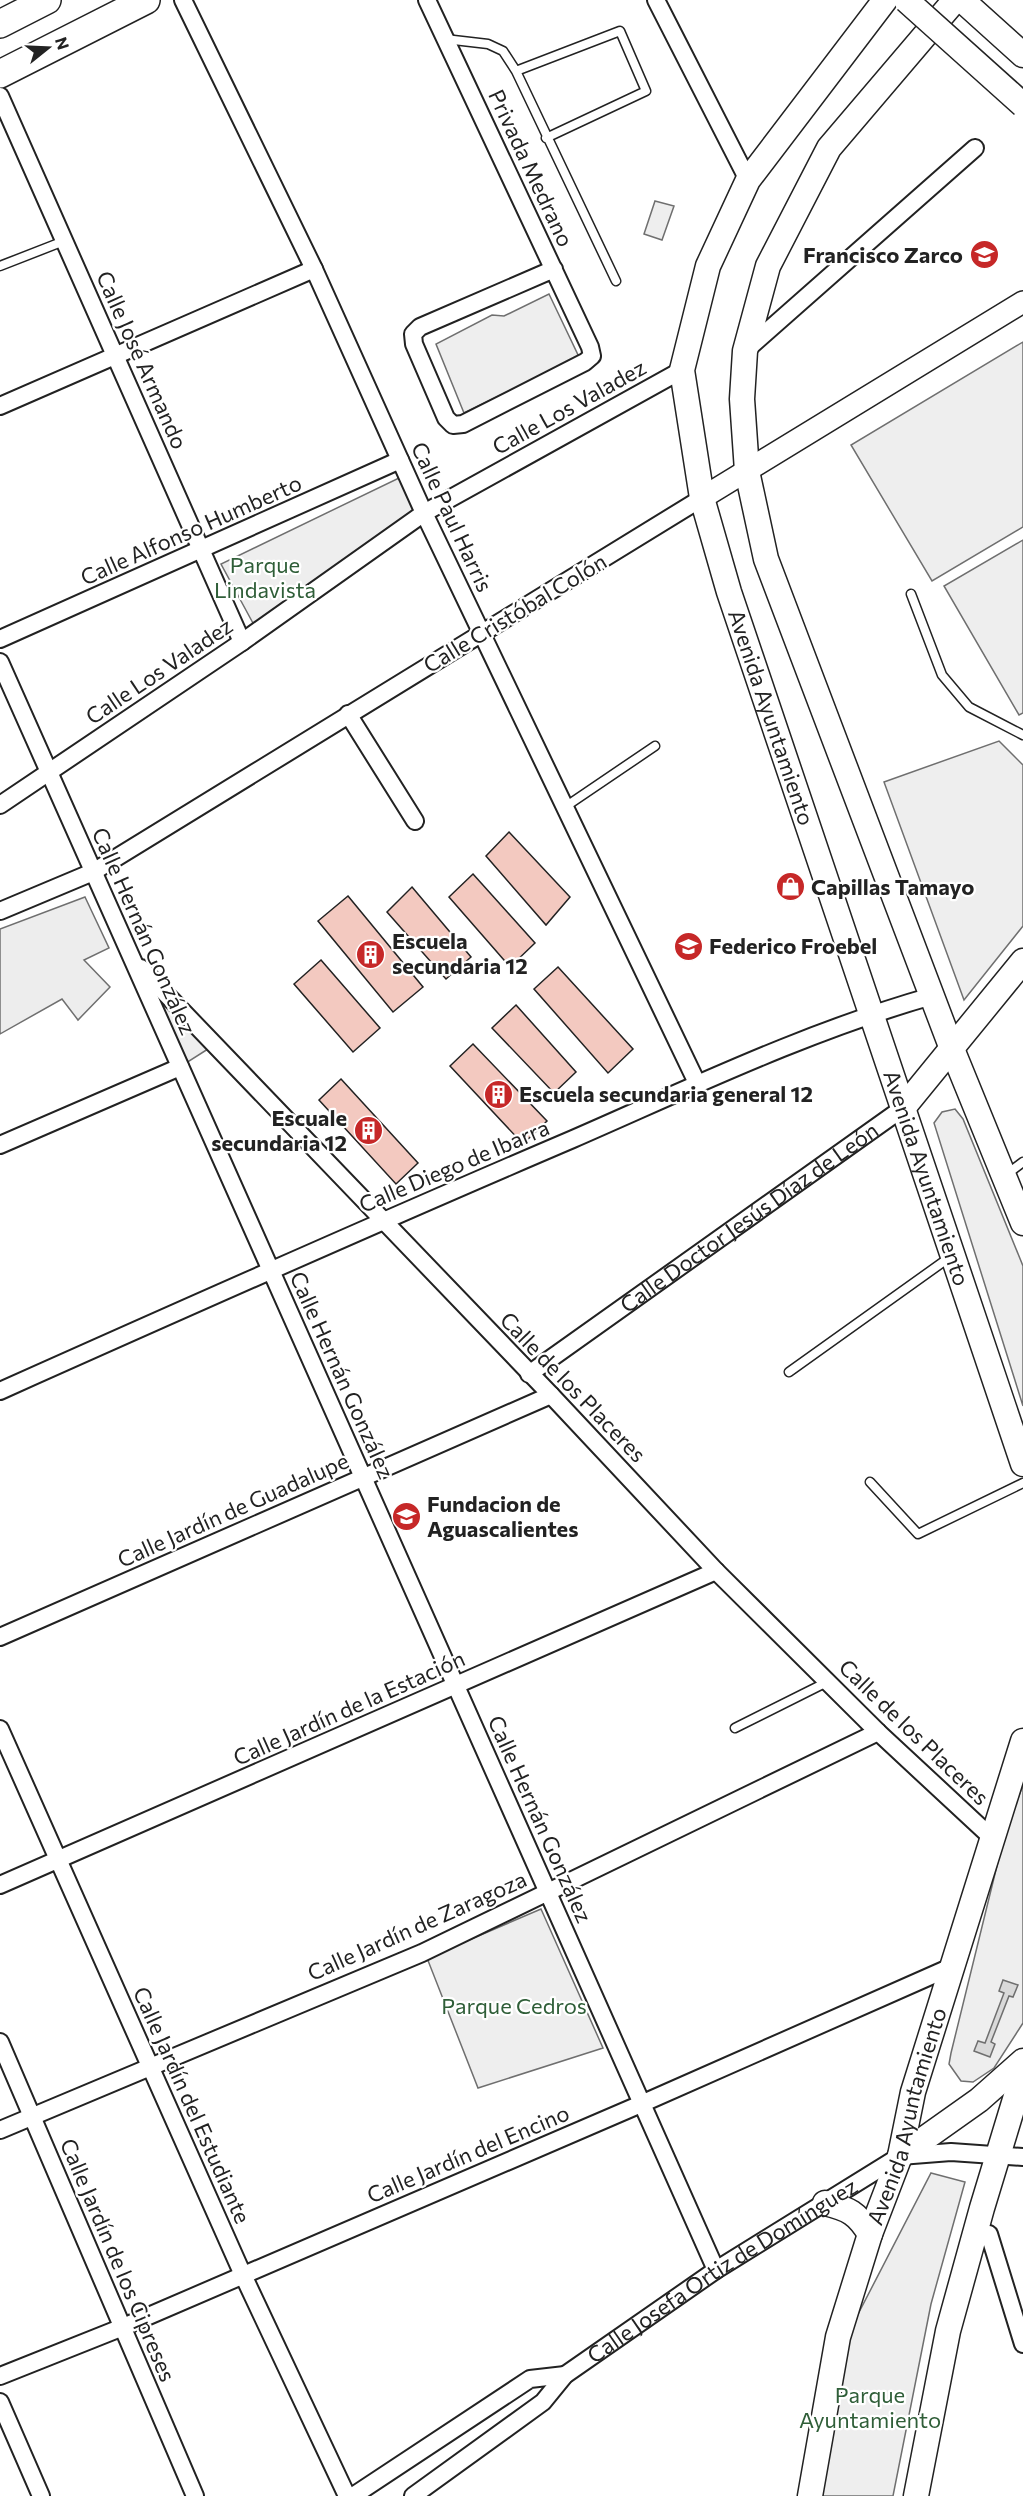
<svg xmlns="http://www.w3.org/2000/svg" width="1023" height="2496" viewBox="0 0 1023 2496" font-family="Commissioner,sans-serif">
	<rect width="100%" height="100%" fill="#fff"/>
	<path fill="#eee" stroke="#6f6f6f" stroke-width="1.5" d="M 655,201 L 674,206 L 662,240 L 644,234 Z
		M 549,294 L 579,357 L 464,413 L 436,344 L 492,315 L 504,316 Z
		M 1023,342 L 1023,527 L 932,581 L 851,445 Z
		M 399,478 L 417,513 L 254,625 L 221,564 Z
		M 1023,540 L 1023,713 L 1019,715 L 944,586 Z
		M 999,741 L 1023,765 L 1023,926 L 964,1000 L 884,782 Z
		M 138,968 L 208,1049 L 183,1065 Z
		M 955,1109 L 963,1119 L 1023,1266 L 1023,1406 L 934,1123 L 942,1112 Z
		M 1023,1785 L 1023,2023 L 994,2068 L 973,2082 L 961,2081 L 949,2064 L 951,2053 L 1006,1829 Z
		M 541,1909 L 603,2048 L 478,2088 L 427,1958 Z
		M 931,2173 L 965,2182 L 931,2304 L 893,2496 L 820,2496 L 832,2399 L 855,2320 Z"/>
	<path fill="#ededed" stroke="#6f6f6f" stroke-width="1.5" d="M 85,897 L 109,948 L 84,960 L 110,987 L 78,1020 L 62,999 L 0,1034 L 0,929 Z"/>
	<path fill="#d9d9d9" stroke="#6f6f6f" stroke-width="1.5" d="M 1003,1980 L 1018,1985 L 1013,1997 L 1009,1996 L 991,2042 L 995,2044 L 990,2057 L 974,2051 L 978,2041 L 985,2043 L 1004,1993 L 999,1991 Z"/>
	<path fill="#f3c9c0" stroke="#222" stroke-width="1.5" d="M 509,832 L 570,897 L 546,925 L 486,856 Z
		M 473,874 L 535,943 L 510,967 L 449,897 Z
		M 412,887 L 471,957 L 446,979 L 387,912 Z
		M 348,896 L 423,987 L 393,1012 L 318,921 Z
		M 321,960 L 380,1028 L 353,1052 L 294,984 Z
		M 558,967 L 633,1049 L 608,1073 L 534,989 Z
		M 516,1005 L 576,1072 L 554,1093 L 492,1028 Z
		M 473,1044 L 547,1121 L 523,1144 L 450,1066 Z
		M 341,1079 L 418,1163 L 396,1184 L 319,1100 Z"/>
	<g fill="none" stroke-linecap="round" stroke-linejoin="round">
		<defs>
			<path id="service" d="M 445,39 L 488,44 L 503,51 L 516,71 L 616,281
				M 516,71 L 620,31 L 646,91 L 546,138
				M 0,266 L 64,241
				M 911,594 L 942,675 L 969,707 L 1023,735
				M 565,807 L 655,746
				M 1007,1174 L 1023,1162
				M 789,1372 L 950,1257
				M 870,1482 L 918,1534 L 1023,1483
				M 735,1728 L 827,1682"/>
			<g id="minor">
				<path d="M 183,0 L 314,269 L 424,513 L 698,1085"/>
				<path d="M 427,0 L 590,347 L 592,356 L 585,362 L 463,424 L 453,425 L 446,418 L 414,344 L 413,334 L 420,327 L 554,269"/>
				<path d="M 656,0 L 748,180"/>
				<path d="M 0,96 L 242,642"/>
				<path d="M 745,351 L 975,148"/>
				<path d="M 0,406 L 314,269"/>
				<path d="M 0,639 L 400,460"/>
				<path d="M 0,662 L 716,2270"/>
				<path d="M 348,714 L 415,821"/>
				<path d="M 0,805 L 242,642 L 424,513 L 682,370"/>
				<path d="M 0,911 L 93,872 L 702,498"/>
				<path d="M 141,968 L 551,1395 L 716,1571 L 878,1732 L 991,1837"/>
				<path d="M 0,1145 L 180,1067"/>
				<path id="s1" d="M 529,1374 L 903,1108"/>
				<path d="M 0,1391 C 190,1306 381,1221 573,1139 C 690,1088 808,1031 932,996"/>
				<path d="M 0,1637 L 551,1395"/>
				<path d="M 0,1729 L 243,2275 L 347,2496"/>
				<path d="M 0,1885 L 716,1571"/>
				<path d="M 0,2042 L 195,2496"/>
				<path d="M 0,2130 L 422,1953 L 878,1732"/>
				<path d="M 989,2234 L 1023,2344"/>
				<path d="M 0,2376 L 123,2327 L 641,2104 L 951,1967"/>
				<path d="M 0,2402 L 41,2496"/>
				<path d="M 353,2496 L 530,2379 L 565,2375"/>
				<path id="s2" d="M 413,2496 L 543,2402 L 565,2375 L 716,2270 L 900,2156 L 951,2152 L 1023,2157"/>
			</g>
			<path id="tertiary" d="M 702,498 L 1023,302"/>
			<g id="secondary">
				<path id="s3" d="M 885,0 L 748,180 L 708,266 L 682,370 L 702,498 L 729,592 L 1023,1464"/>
				<path d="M 955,0 L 829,148 L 768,266 L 745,351 L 742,399 L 747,471 L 766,559 L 952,1049 L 1023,1223"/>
				<path d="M 962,0 L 1023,55"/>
				<path d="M 903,1108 L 1023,961"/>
				<path d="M 900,2156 L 979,2100 L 1023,2061"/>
				<path d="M 825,2203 C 849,2209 857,2213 870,2234"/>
				<path id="s4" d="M 810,2496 L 838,2337 L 870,2234 L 900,2156 L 913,2092 L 1023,1741"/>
				<path d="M 916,2496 L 948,2331 L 982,2208 L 1023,2073"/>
			</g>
			<path id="primary" d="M 0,24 L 47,0
				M 0,74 L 146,0"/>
		</defs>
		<use href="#service" stroke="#222" stroke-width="11"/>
		<use href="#minor" stroke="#222" stroke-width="20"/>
		<use href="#tertiary" stroke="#222" stroke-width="24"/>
		<use href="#secondary" stroke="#222" stroke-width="27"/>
		<use href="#primary" stroke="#222" stroke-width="30"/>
		<use href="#service" stroke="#fff" stroke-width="8"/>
		<use href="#minor" stroke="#fff" stroke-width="16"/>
		<use href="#tertiary" stroke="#fff" stroke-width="21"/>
		<use href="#secondary" stroke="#fff" stroke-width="24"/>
		<use href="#primary" stroke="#fff" stroke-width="27"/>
		<defs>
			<path id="secondary-bridge" d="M 906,0 L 1023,105"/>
		</defs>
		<use href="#secondary-bridge" stroke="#222" stroke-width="27" stroke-linecap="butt"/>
		<use href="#secondary-bridge" stroke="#fff" stroke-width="24"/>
	</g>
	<defs>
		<symbol id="school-disc" viewBox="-11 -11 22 22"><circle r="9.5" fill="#c62828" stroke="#fff"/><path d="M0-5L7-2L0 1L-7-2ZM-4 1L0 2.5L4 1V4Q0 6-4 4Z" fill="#fff"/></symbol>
		<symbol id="shop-disc" viewBox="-11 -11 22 22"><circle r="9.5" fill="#c62828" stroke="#fff"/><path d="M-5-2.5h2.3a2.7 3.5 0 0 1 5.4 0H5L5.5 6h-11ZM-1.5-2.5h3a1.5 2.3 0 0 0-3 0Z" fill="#fff"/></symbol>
		<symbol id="building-disc" viewBox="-11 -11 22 22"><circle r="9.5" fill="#c62828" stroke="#fff"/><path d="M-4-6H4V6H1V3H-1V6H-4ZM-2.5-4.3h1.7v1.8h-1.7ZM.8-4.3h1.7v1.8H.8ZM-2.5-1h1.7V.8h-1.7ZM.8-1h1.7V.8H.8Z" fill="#fff"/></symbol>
	</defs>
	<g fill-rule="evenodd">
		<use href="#school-disc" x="968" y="238" width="33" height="33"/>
		<use href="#shop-disc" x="774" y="870" width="33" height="33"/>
		<use href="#school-disc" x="672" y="930" width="33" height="33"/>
		<use href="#building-disc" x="354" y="938" width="33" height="33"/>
		<use href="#building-disc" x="482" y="1078" width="33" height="33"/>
		<use href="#building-disc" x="352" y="1114" width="33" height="33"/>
		<use href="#school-disc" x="390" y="1500" width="33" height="33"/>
	</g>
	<g text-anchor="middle" stroke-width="4.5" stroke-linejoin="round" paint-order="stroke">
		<g font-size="22" fill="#222" stroke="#fff">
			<text transform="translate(531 168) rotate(65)" y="8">Privada Medrano</text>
			<text transform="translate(142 360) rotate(66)" y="8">Calle José Armando</text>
			<text transform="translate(569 407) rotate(-29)" y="8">Calle Los Valadez</text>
			<text transform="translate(452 517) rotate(65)" y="8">Calle Paul Harris</text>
			<text transform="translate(191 530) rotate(-24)" y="8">Calle Alfonso Humberto</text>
			<text transform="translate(515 613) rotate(-31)" y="8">Calle Cristóbal Colón</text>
			<text transform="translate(159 671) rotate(-34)" y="8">Calle Los Valadez</text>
			<text dy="8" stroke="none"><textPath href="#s3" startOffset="788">Avenida Ayuntamiento</textPath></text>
			<text transform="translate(144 931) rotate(66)" y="8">Calle Hernán González</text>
			<text transform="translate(454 1166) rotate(-23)" y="8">Calle Diego de Ibarra</text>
			<text dy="8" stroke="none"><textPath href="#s3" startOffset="1274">Avenida Ayuntamiento</textPath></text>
			<text dy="8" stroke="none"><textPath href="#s1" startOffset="270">Calle Doctor Jesús Díaz de León</textPath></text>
			<text transform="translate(342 1375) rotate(66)" y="8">Calle Hernán González</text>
			<text transform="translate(573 1387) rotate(46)" y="8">Calle de los Placeres</text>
			<text transform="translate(233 1510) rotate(-24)" y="8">Calle Jardín de Guadalupe</text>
			<text transform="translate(349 1708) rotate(-24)" y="8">Calle Jardín de la Estación</text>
			<text transform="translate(914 1732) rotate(44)" y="8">Calle de los Placeres</text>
			<text transform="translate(540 1819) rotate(66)" y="8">Calle Hernán González</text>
			<text transform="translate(417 1926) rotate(-24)" y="8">Calle Jardín de Zaragoza</text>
			<text transform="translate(192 2105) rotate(66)" y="8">Calle Jardín del Estudiante</text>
			<text dy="8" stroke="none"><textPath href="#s4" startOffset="393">Avenida Ayuntamiento</textPath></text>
			<text transform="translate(468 2154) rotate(-23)" y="8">Calle Jardín del Encino</text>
			<text transform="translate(118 2260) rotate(67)" y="8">Calle Jardín de los Cipreses</text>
			<text dy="8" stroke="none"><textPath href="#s2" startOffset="384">Calle Josefa Ortiz de Domínguez</textPath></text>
		</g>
		<g font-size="22" font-weight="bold" fill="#222" stroke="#fff" text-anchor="start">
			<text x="963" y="263" text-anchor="end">Francisco Zarco</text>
			<text x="811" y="895">Capillas Tamayo</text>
			<text x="392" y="949">Escuela<tspan x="392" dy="25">secundaria 12</tspan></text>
			<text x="709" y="954">Federico Froebel</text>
			<text x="519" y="1102">Escuela secundaria general 12</text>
			<text x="347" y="1126" text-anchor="end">Escuale<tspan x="347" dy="25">secundaria 12</tspan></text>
			<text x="427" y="1512">Fundacion de<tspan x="427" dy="25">Aguascalientes</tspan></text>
		</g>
		<g font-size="22" fill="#2f5e38" stroke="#fff">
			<text x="265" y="573">Parque<tspan x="265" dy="25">Lindavista</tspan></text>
			<text x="514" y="2014">Parque Cedros</text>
			<text x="870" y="2403">Parque<tspan x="870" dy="25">Ayuntamiento</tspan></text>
		</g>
	</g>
	<g transform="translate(48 48) rotate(72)" stroke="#ffffff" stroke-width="4.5" paint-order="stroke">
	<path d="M0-4.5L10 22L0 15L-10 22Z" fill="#222222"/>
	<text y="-9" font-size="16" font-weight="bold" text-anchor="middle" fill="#222222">N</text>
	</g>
</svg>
